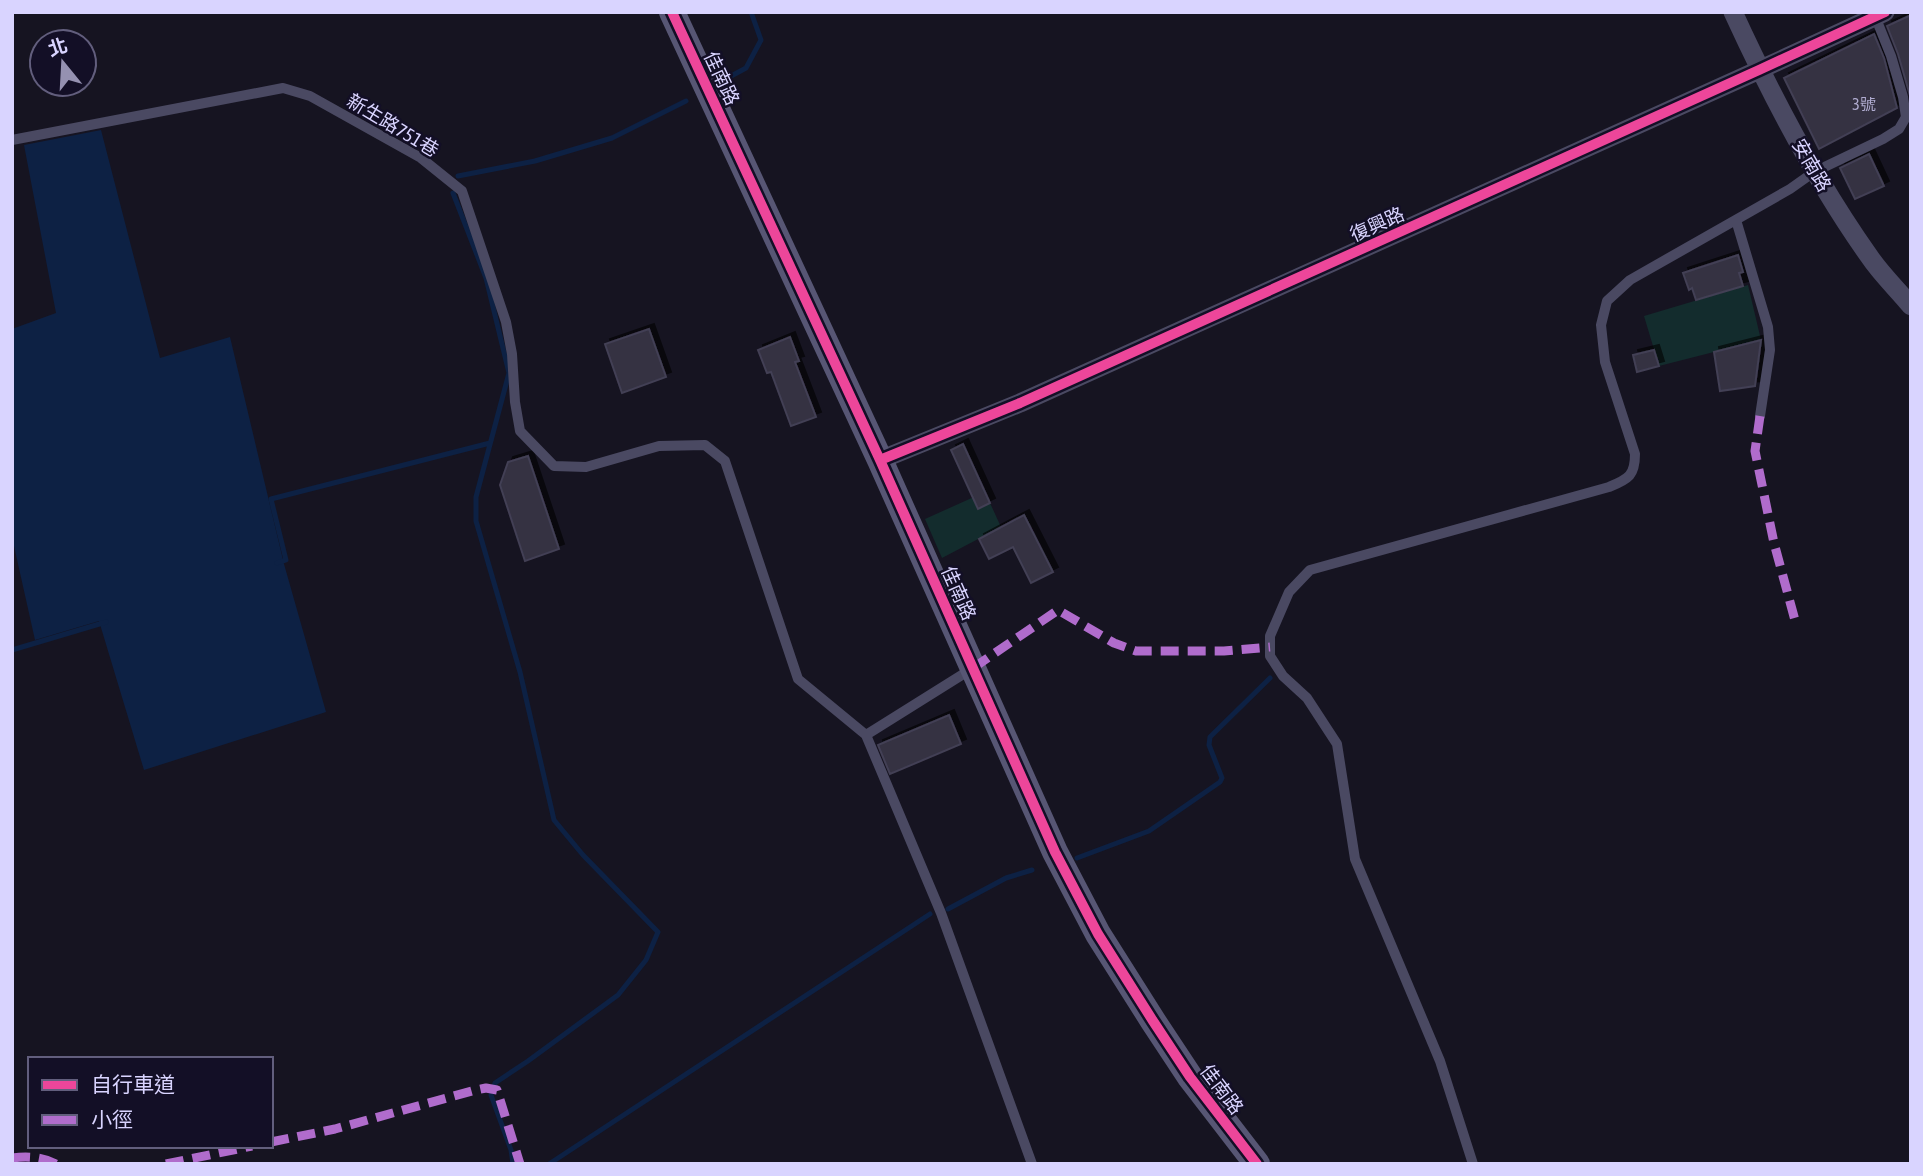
<svg xmlns="http://www.w3.org/2000/svg" width="1923" height="1176" viewBox="0 0 1923 1176" font-family="'Asap Condensed','Noto Sans TC',sans-serif">
	<defs>
		<filter id="shadow"><feDropShadow dx="5" dy="-5" stdDeviation="0" flood-color="#0009"/></filter>
	</defs>
	<rect width="100%" height="100%" fill="#161421"/>
	<path fill="#132c2d" d="M 1748,285 L 1761,340 L 1659,366 L 1644,316 Z
		M 985,492 L 1001,527 L 942,558 L 925,519 Z"/>
	<path fill="#0d2144" d="M 101,130 L 160,358 L 230,337 L 284,564 L 326,712 L 144,770 L 99,621 L 35,640 L 12,537 L 12,329 L 56,313 L 24,145 Z"/>
	<g fill="none" stroke-linecap="round" stroke-linejoin="round">
		<path stroke="#0d2144" stroke-width="5" d="M 722,81 L 746,68 L 761,40 L 751,12
			M 458,176 L 535,161 L 612,138 L 686,101
			M 453,193 L 486,278 L 509,373 L 476,497 L 476,521 L 520,672 L 554,820 L 583,855 L 658,932 L 646,960 L 618,995 L 528,1061 L 495,1083 L 491,1095 L 511,1150 L 513,1164
			M 277,563 L 286,560 L 271,499 L 490,443
			M 12,650 L 106,622
			M 1077,858 L 1149,831 L 1220,782 L 1222,778 L 1209,745 L 1210,737 L 1270,678
			M 948,909 L 1006,878 L 1032,870
			M 549,1164 L 930,914"/>
	</g>
	<path fill="#343243" stroke="#433f54" stroke-width="2" filter="url(#shadow)" d="M 1911,15 L 1911,99 L 1898,54 L 1887,26 Z
		M 1874,34 L 1884,58 L 1897,108 L 1819,149 L 1784,78 Z
		M 1869,154 L 1884,186 L 1855,199 L 1840,168 Z
		M 1738,255 L 1743,272 L 1739,273 L 1743,286 L 1696,300 L 1692,288 L 1689,290 L 1683,273 Z
		M 649,329 L 666,377 L 622,393 L 605,344 Z
		M 790,337 L 799,361 L 795,362 L 816,417 L 791,426 L 771,372 L 767,373 L 758,350 Z
		M 1761,340 L 1755,386 L 1720,391 L 1714,352 Z
		M 1654,350 L 1659,366 L 1637,372 L 1633,355 Z
		M 963,444 L 990,503 L 978,509 L 951,450 Z
		M 528,456 L 559,549 L 525,561 L 500,485 L 508,462 Z
		M 1024,515 L 1053,572 L 1031,583 L 1013,547 L 989,559 L 979,539 Z
		M 949,715 L 961,744 L 890,774 L 878,745 Z"/>
	<g fill="none" stroke-linecap="round" stroke-linejoin="round">
		<path stroke="#4a4962" stroke-width="10" d="M 12,140 L 283,88 L 310,96 L 421,158 L 462,191 L 506,322 L 512,354 L 515,402 L 520,431 L 554,466 L 586,467 L 659,446 L 705,445 L 725,461 L 798,679 L 866,735 L 941,913 L 1032,1164
			M 1736,220 L 1768,327 L 1770,350 L 1760,416
			M 866,735 L 973,668
			M 1473,1164 L 1440,1061 L 1355,859 L 1337,744 L 1307,698 L 1283,676 L 1270,656 L 1270,636 L 1289,592 L 1310,570 L 1609,487 C 1629,479 1635,475 1635,454 L 1605,362 L 1601,325 L 1607,301 L 1630,280 L 1790,189 L 1814,172 L 1883,139 L 1899,129 L 1906,117 L 1903,97 L 1891,56 L 1875,16"/>
		<path stroke="#4a4962" stroke-width="19" d="M 1733,12 C 1772,97 1815,180 1869,256 C 1881,274 1897,289 1911,306
			M 880,460 L 1020,403 L 1759,70 L 1885,12"/>
		<path stroke="#575674" stroke-width="26" d="M 672,12 L 880,460 L 1055,852 L 1098,934 L 1153,1021 L 1190,1077 L 1257,1164"/>
		<path stroke="#b06ccc" stroke-width="9" stroke-dasharray="18 9" stroke-linecap="butt" d="M 1760,416 L 1755,451 L 1774,543 L 1796,624
			M 973,668 L 1058,610 L 1114,643 L 1136,651 L 1224,651 L 1270,647
			M 271,1142 L 335,1129 L 472,1091 L 486,1088 L 497,1090 L 520,1164
			M 12,1158 C 28,1156 42,1157 56,1164
			M 166,1164 L 252,1146"/>
		<defs>
			<path id="cycleway" d="M 672,12 L 880,460 L 1055,852 L 1098,934 L 1153,1021 L 1190,1077 L 1257,1164
				M 880,460 L 1020,403 L 1759,70 L 1885,12"/>
		</defs>
		<use href="#cycleway" stroke="#130f26" stroke-width="15"/>
		<use href="#cycleway" stroke="#ed469a" stroke-width="10"/>
	</g>
	<g text-anchor="middle" stroke-width="5" stroke-linejoin="round" paint-order="stroke">
		<g font-size="16" fill="#b0acd0">
			<text x="1864" y="110">3號</text>
		</g>
		<g font-size="19" fill="#d9d4ff" stroke="#130f26">
			<text transform="translate(722 78) rotate(65)" y="7">佳南路</text>
			<text transform="translate(393 125) rotate(31)" y="7">新生路751巷</text>
			<text transform="translate(1812 165) rotate(60)" y="7">安南路</text>
			<text transform="translate(1377 224) rotate(-24)" y="7">復興路</text>
			<text transform="translate(959 593) rotate(66)" y="7">佳南路</text>
			<text transform="translate(1222 1089) rotate(53)" y="7">佳南路</text>
		</g>
	</g>
	<rect width="1923" height="1176" fill="none" stroke="#d9d4ff" stroke-width="28"/>
	<rect x="28" y="1057" width="245" height="91" fill="#130f26" stroke="#625e7d" stroke-width="2"/>
	<rect x="42" y="1080" width="35" height="10" fill="#ed469a" stroke="#625e7d" stroke-width="2"/>
	<text x="91" y="1092" font-size="21" fill="#d9d4ff">自行車道</text>
	<rect x="42" y="1115" width="35" height="10" fill="#b06ccc" stroke="#625e7d" stroke-width="2"/>
	<text x="91" y="1127" font-size="21" fill="#d9d4ff">小徑</text>
	<g transform="translate(63 63) rotate(342)"><circle r="33" fill="#130f26" stroke="#625e7d" stroke-width="2"/>
	<path d="M0-5L12 26L0 18L-12 26Z" fill="#9591b1"/>
	<text y="-10" font-size="19" font-weight="bold" text-anchor="middle" fill="#d9d4ff">北</text>
	</g>
</svg>
